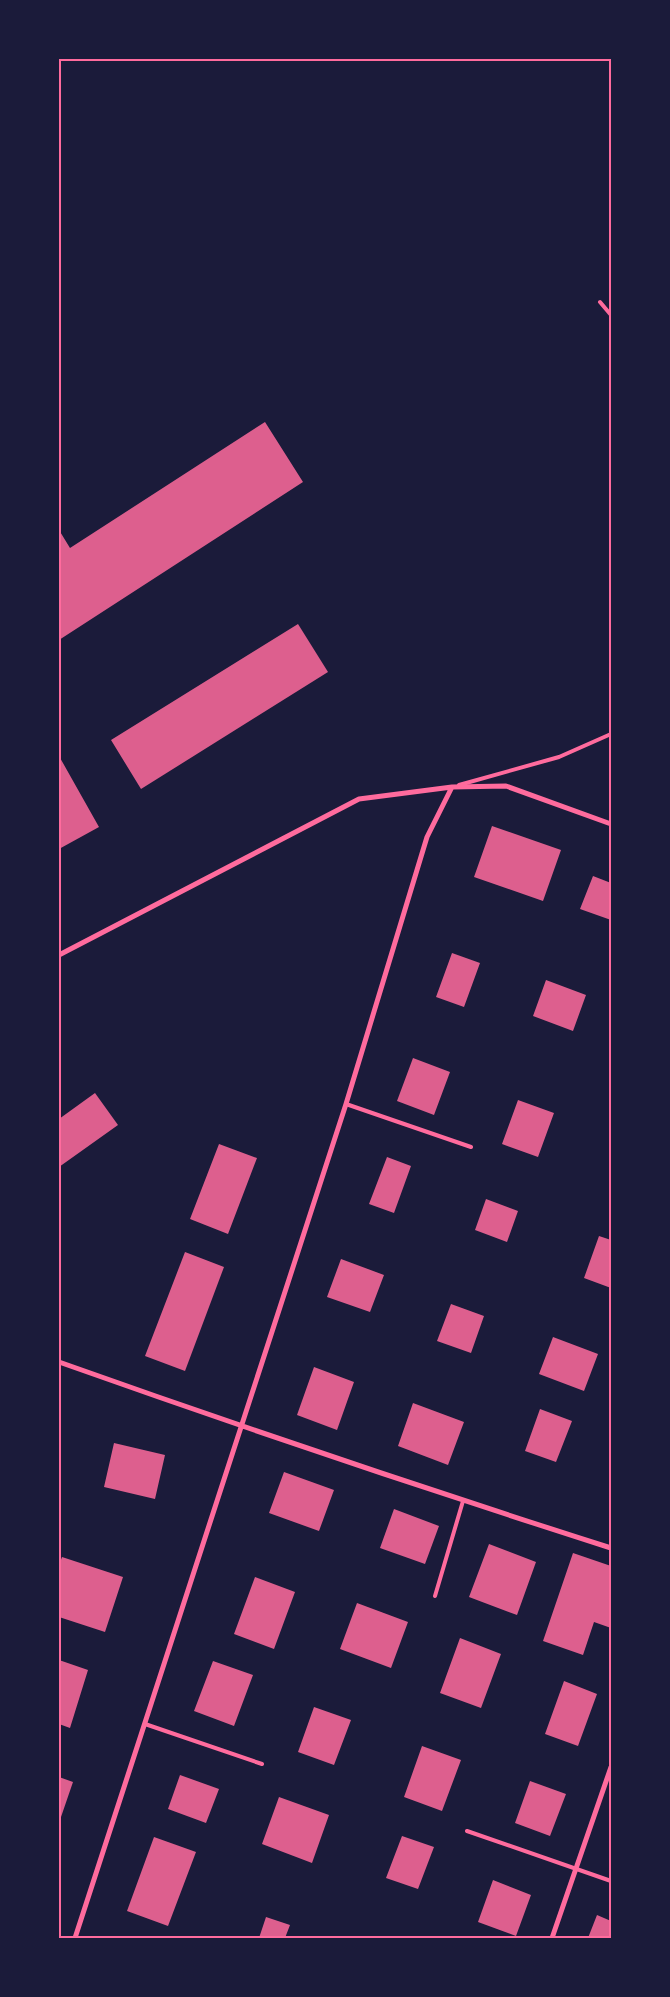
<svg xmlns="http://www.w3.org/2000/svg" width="670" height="1997" viewBox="0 0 670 1997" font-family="Raleway,sans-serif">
	<rect width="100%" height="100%" fill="#1b1b3a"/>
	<path fill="#dd5f8e" d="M 265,422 L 303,482 L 59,640 L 59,530 L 70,548 Z
		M 298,624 L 328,672 L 141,789 L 111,740 Z
		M 59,756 L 99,827 L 59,849 Z
		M 492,826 L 561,850 L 543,901 L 474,877 Z
		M 593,876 L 611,883 L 611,920 L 580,909 Z
		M 452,953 L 480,963 L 464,1007 L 436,997 Z
		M 546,980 L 586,995 L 573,1031 L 533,1016 Z
		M 413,1058 L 450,1072 L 434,1115 L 397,1101 Z
		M 95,1093 L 118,1125 L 59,1167 L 59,1119 Z
		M 518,1100 L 554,1113 L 538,1157 L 502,1144 Z
		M 219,1144 L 257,1158 L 228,1234 L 190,1219 Z
		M 387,1157 L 411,1166 L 394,1213 L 369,1204 Z
		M 486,1199 L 518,1211 L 507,1242 L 475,1230 Z
		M 599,1236 L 611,1240 L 611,1288 L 584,1278 Z
		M 185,1252 L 224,1267 L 185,1371 L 145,1356 Z
		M 341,1259 L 384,1275 L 370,1312 L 327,1297 Z
		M 451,1304 L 484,1316 L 471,1353 L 437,1341 Z
		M 553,1337 L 598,1354 L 584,1391 L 539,1374 Z
		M 314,1367 L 354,1382 L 337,1430 L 297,1415 Z
		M 413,1403 L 464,1422 L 448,1465 L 398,1446 Z
		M 540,1409 L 572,1421 L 556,1462 L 525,1451 Z
		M 114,1443 L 165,1455 L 155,1499 L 104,1487 Z
		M 284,1472 L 334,1490 L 319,1531 L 269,1513 Z
		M 394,1509 L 439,1526 L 425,1564 L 380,1548 Z
		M 489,1544 L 536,1562 L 517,1615 L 469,1597 Z
		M 573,1553 L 611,1566 L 611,1628 L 594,1622 L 583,1655 L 543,1641 Z
		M 62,1557 L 123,1577 L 105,1632 L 59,1617 L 59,1565 Z
		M 255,1577 L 295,1592 L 274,1649 L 234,1634 Z
		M 357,1603 L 408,1622 L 391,1668 L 340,1649 Z
		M 460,1638 L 501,1654 L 481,1708 L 440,1693 Z
		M 59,1660 L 88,1670 L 70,1728 L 59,1724 Z
		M 213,1661 L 253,1675 L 234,1726 L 194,1711 Z
		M 564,1681 L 597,1694 L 578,1746 L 545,1734 Z
		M 314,1707 L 351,1720 L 334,1765 L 298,1752 Z
		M 422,1746 L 461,1760 L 442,1811 L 404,1797 Z
		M 180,1775 L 219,1789 L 206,1823 L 168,1809 Z
		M 59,1777 L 73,1782 L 61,1817 L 59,1816 Z
		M 530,1781 L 566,1794 L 550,1836 L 515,1823 Z
		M 279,1797 L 329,1815 L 312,1863 L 262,1844 Z
		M 402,1836 L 434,1847 L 418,1889 L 386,1878 Z
		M 154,1837 L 196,1852 L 168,1926 L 127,1911 Z
		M 493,1880 L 531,1895 L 516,1936 L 478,1922 Z
		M 597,1915 L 611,1921 L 611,1938 L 588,1938 Z
		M 266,1917 L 290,1925 L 285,1938 L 259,1938 Z"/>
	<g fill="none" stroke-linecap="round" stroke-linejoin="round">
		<path stroke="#ff6b9d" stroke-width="4" d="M 600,302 L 611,315
			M 459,785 L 559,757 L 611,734
			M 346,1104 L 471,1147
			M 435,1596 L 463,1501
			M 145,1724 L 262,1764
			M 467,1831 L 611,1881"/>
		<path stroke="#ff6b9d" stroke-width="5" d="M 59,955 L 359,799 L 452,787 L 506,786 L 611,824
			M 59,1362 C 242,1427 426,1489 611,1548
			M 75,1938 L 346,1104 L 427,837 L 452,787
			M 552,1938 L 611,1767"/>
	</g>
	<rect width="670" height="1997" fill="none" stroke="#1b1b3a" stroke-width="120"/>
	<rect x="60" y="60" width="550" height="1877" fill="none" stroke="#ff6b9d" stroke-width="2"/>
</svg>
